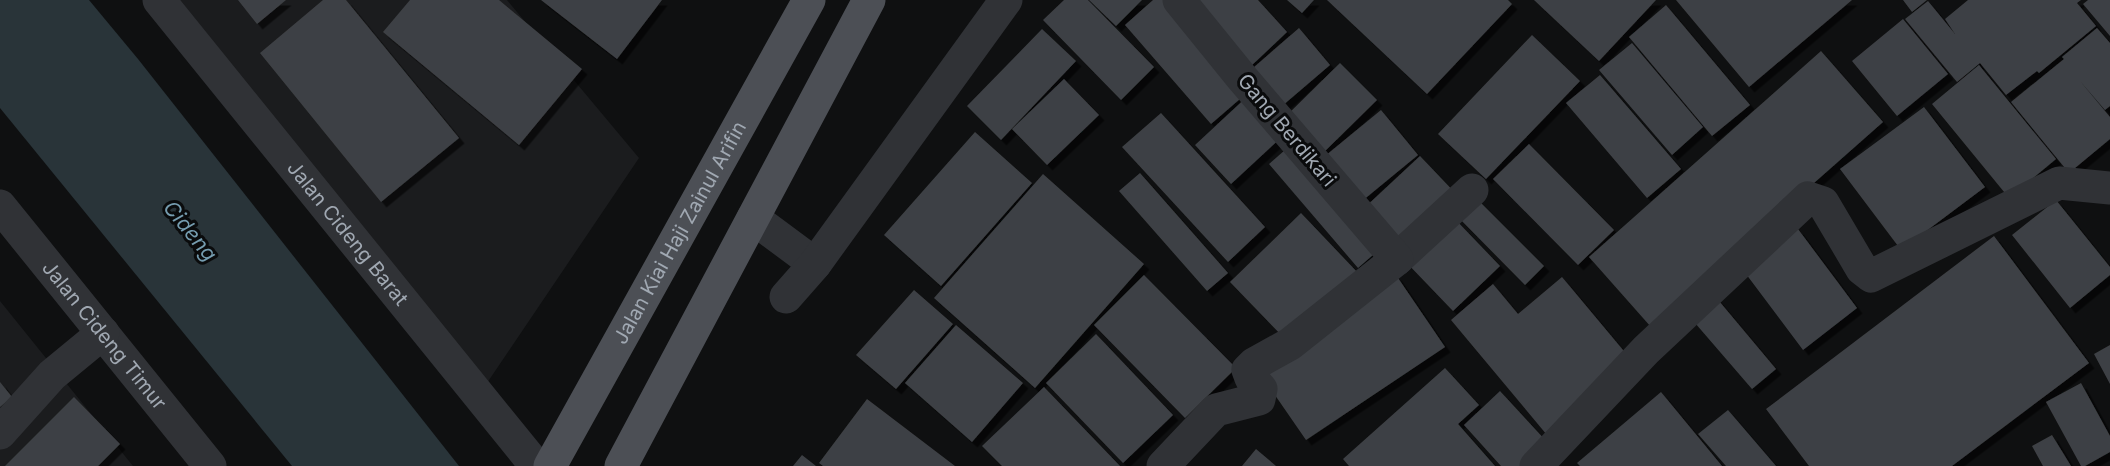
<svg xmlns="http://www.w3.org/2000/svg" width="2110" height="466" viewBox="0 0 2110 466" font-family="Inter,sans-serif">
	<defs>
		<filter id="shadow"><feDropShadow dx="5.5" dy="5.5" stdDeviation="0" flood-color="#0009"/></filter>
	</defs>
	<rect width="100%" height="100%" fill="#0f1011"/>
	<path fill="#1b1c1e" d="M 175,0 L 507,0 L 639,158 L 485,386 Z
		M 0,301 L 133,466 L 0,466 Z"/>
	<path fill="#293439" d="M 0,0 L 89,0 L 138,59 L 459,466 L 292,466 L 0,108 Z"/>
	<path fill="#3e4044" filter="url(#shadow)" d="M 238,0 L 286,0 L 257,24 Z
		M 323,0 L 346,0 L 459,138 L 381,202 L 260,53 Z
		M 410,0 L 499,0 L 582,69 L 519,145 L 383,32 Z
		M 541,0 L 662,0 L 617,59 Z
		M 1064,0 L 1088,0 L 1154,67 L 1121,100 L 1043,20 Z
		M 1089,0 L 1142,0 L 1116,26 Z
		M 1153,0 L 1169,0 L 1248,92 L 1211,124 L 1125,25 Z
		M 1191,0 L 1258,0 L 1287,32 L 1251,66 Z
		M 1287,0 L 1314,0 L 1302,13 Z
		M 1327,0 L 1508,0 L 1512,4 L 1427,94 Z
		M 1534,0 L 1656,0 L 1599,61 Z
		M 1676,0 L 1852,0 L 1749,87 Z
		M 1903,0 L 1927,0 L 1912,12 Z
		M 1968,0 L 2081,0 L 2077,3 L 2096,26 L 2039,73 L 2037,71 L 2006,95 L 1980,63 L 1957,82 L 1905,19 L 1928,1 L 1955,34 L 1945,19 Z
		M 2088,0 L 2110,0 L 2110,36 L 2083,4 Z
		M 1666,5 L 1750,105 L 1712,136 L 1629,37 Z
		M 1903,19 L 1948,74 L 1897,116 L 1852,61 Z
		M 1299,28 L 1330,65 L 1275,112 L 1245,75 Z
		M 2097,28 L 2110,43 L 2110,106 L 2105,110 L 2080,81 L 2110,117 L 2110,139 L 2069,173 L 2011,102 L 2064,59 L 2062,57 Z
		M 1042,29 L 1076,61 L 1001,140 L 967,106 Z
		M 1532,35 L 1580,81 L 1486,179 L 1438,134 Z
		M 1632,43 L 1703,127 L 1672,155 L 1599,70 Z
		M 1821,51 L 1883,122 L 1651,327 L 1589,257 Z
		M 1340,63 L 1377,100 L 1319,157 L 1282,120 Z
		M 1979,65 L 2056,159 L 2009,198 L 1932,104 Z
		M 1600,75 L 1681,169 L 1647,198 L 1566,103 Z
		M 1064,79 L 1099,115 L 1047,165 L 1012,129 Z
		M 1250,94 L 1285,134 L 1231,184 L 1195,145 Z
		M 1924,107 L 1985,187 L 1901,250 L 1840,169 Z
		M 1381,110 L 1418,155 L 1356,206 L 1319,161 Z
		M 1161,113 L 1265,227 L 1228,262 L 1122,147 Z
		M 975,132 L 1032,183 L 941,286 L 884,235 Z
		M 1293,143 L 1382,247 L 1358,268 L 1269,164 Z
		M 1529,144 L 1614,230 L 1578,265 L 1493,179 Z
		M 1420,156 L 1459,197 L 1399,252 L 1361,211 Z
		M 1140,173 L 1228,273 L 1207,291 L 1119,191 Z
		M 1043,174 L 1144,264 L 1035,388 L 934,298 Z
		M 1475,197 L 1544,266 L 1525,285 L 1456,215 Z
		M 2056,200 L 2110,267 L 2110,275 L 2070,308 L 2012,235 Z
		M 1301,213 L 1359,274 L 1288,342 L 1230,282 Z
		M 1452,216 L 1500,266 L 1453,311 L 1405,261 Z
		M 1798,229 L 1857,308 L 1803,350 L 1743,270 Z
		M 1994,236 L 2089,363 L 1952,466 L 1809,466 L 1766,409 Z
		M 1144,275 L 1236,368 L 1185,418 L 1094,325 Z
		M 1396,275 L 1445,347 L 1306,440 L 1257,369 Z
		M 1562,277 L 1633,362 L 1547,435 L 1451,320 L 1493,284 L 1518,314 Z
		M 914,290 L 953,324 L 896,389 L 856,355 Z
		M 1714,295 L 1776,369 L 1752,389 L 1689,316 Z
		M 956,325 L 1023,383 L 972,442 L 905,383 Z
		M 1096,334 L 1173,415 L 1123,463 L 1046,383 Z
		M 2110,345 L 2110,384 L 2094,354 Z
		M 1445,368 L 1479,405 L 1458,424 L 1495,466 L 1349,466 L 1343,459 Z
		M 0,382 L 12,397 L 0,407 Z
		M 2081,383 L 2110,436 L 2110,452 L 2085,466 L 2081,466 L 2046,402 Z
		M 1044,387 L 1120,466 L 1002,466 L 982,446 Z
		M 1500,391 L 1547,442 L 1521,466 L 1501,466 L 1464,425 Z
		M 1661,392 L 1722,466 L 1580,466 L 1577,463 Z
		M 74,397 L 120,444 L 98,466 L 5,466 Z
		M 867,399 L 955,466 L 823,466 L 819,463 Z
		M 1728,410 L 1776,466 L 1726,466 L 1698,434 Z
		M 2052,435 L 2071,466 L 2043,466 L 2032,446 Z
		M 1256,449 L 1276,466 L 1242,466 Z
		M 802,455 L 816,466 L 793,466 Z"/>
	<g fill="none" stroke-linecap="round" stroke-linejoin="round">
		<g stroke="#303236" stroke-width="33">
			<path id="s1" d="M 159,0 L 536,466"/>
			<path id="s2" d="M 0,206 L 210,466"/>
			<path d="M 753,218 L 815,264"/>
			<path d="M 1397,259 L 1472,190"/>
			<path d="M 786,297 L 815,264 L 1006,0"/>
			<path d="M 0,433 L 52,375 L 103,333"/>
			<path d="M 1163,466 L 1216,410 L 1259,399 L 1261,389 L 1251,378 L 1248,370 L 1254,364 L 1290,344 L 1397,259 L 1243,79 L 1179,0"/>
			<path d="M 1536,466 L 1646,350 L 1808,198 L 1823,203 L 1862,269 L 1871,276 L 2059,183 L 2110,188"/>
		</g>
		<g stroke="#4c4f55" stroke-width="33">
			<path id="s3" d="M 550,466 L 809,0"/>
			<path d="M 621,466 L 869,0"/>
		</g>
	</g>
	<g text-anchor="middle" stroke-width="6" stroke-linejoin="round" paint-order="stroke">
		<g font-size="20" fill="#a0a8b2" stroke="#0a0b0c">
			<text transform="translate(1287 130) rotate(50)" y="7">Gang Berdikari</text>
			<text dy="7" stroke="none"><textPath href="#s1" startOffset="300">Jalan Cideng Barat</textPath></text>
			<text dy="7" stroke="none"><textPath href="#s3" startOffset="267">Jalan Kiai Haji Zainul Arifin</textPath></text>
			<text dy="7" stroke="none"><textPath href="#s2" startOffset="166">Jalan Cideng Timur</textPath></text>
		</g>
		<g font-size="21" font-style="italic" fill="#759caf" stroke="#0a0b0c">
			<text transform="translate(190 231) rotate(51)" y="7">Cideng</text>
		</g>
	</g>
</svg>
